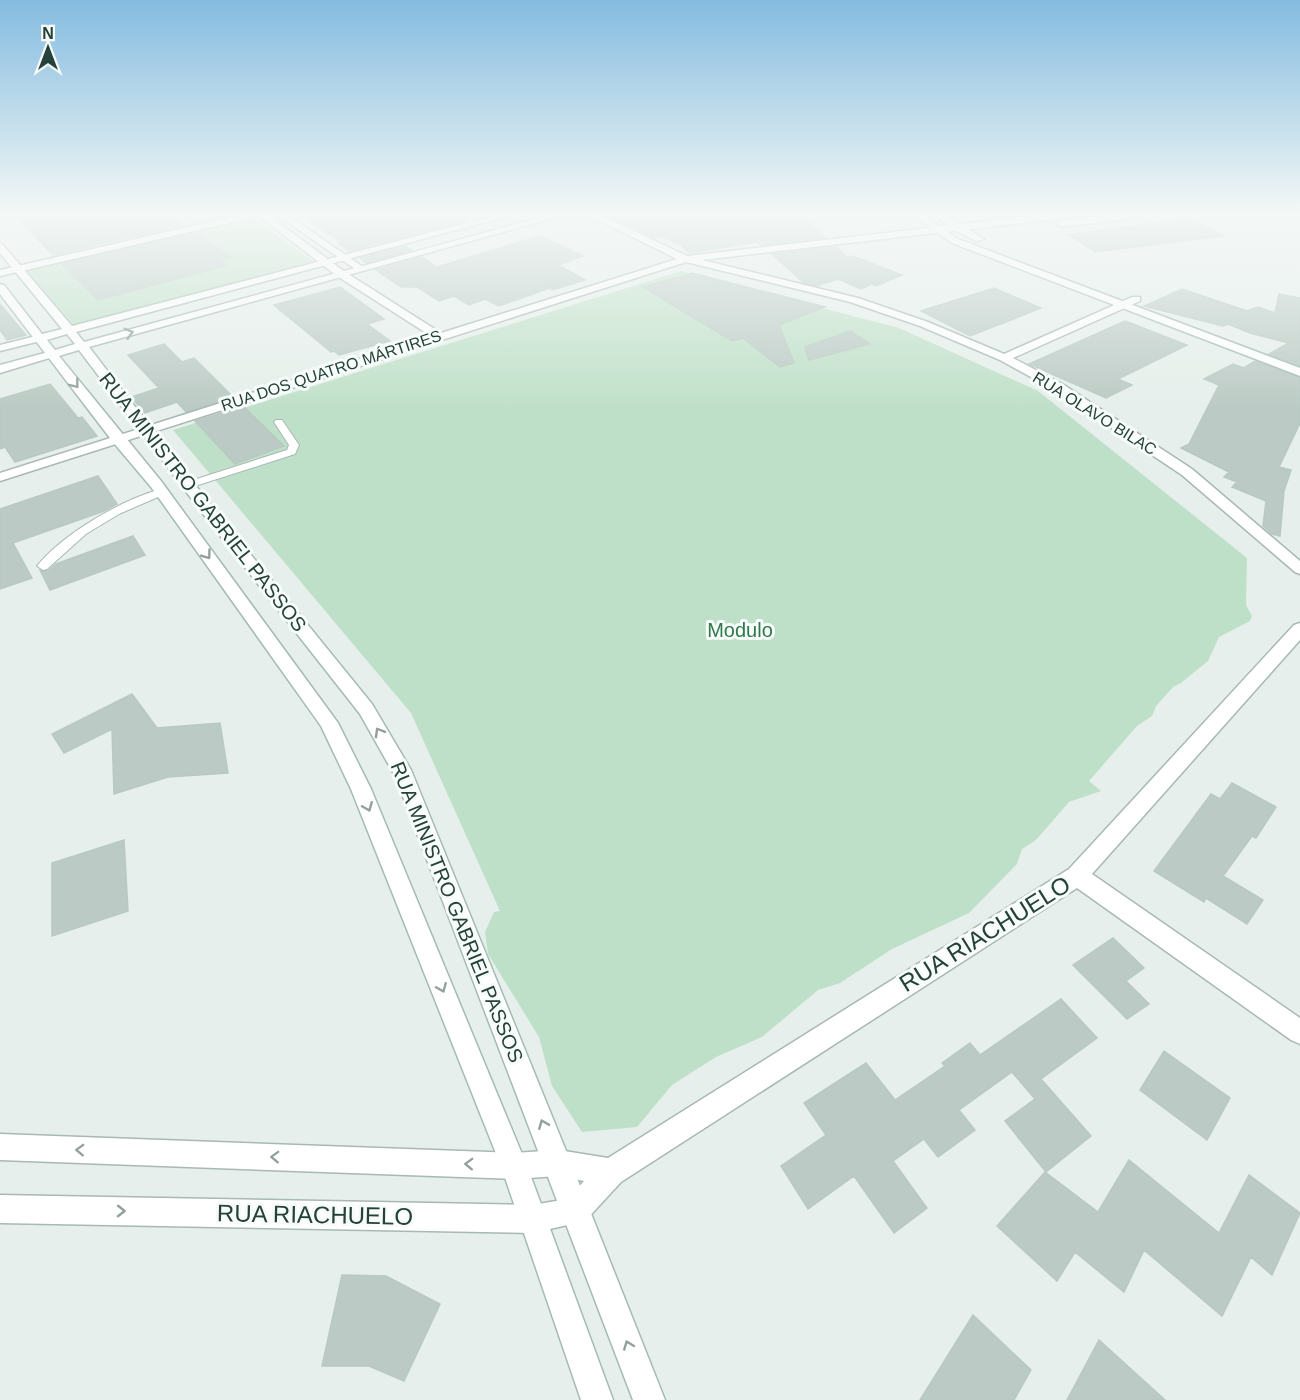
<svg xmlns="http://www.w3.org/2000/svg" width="1300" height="1400" viewBox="0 0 1300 1400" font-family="Helvetica,sans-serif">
	<rect width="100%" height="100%" fill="#e6efeb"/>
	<path fill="#bfe0c8" d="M 251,216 L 318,265 L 74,325 L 26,270 Z
		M 681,271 L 899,328 L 1038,391 L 1247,558 L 1246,605 L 1252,616 L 1250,621 L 1219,637 L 1208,661 L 1181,683 L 1173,687 L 1156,706 L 1152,716 L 1137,726 L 1089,781 L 1101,791 L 1069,802 L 1036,840 L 1022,849 L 1017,864 L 969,913 L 892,949 L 840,983 L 818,990 L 762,1037 L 716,1057 L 672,1085 L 637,1127 L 582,1132 L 552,1086 L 539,1037 L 488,954 L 485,932 L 494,912 L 500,911 L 411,713 L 173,430 Z"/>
	<path fill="#bbcac4" stroke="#b8c9c2" stroke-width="1.5" d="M 13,214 L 169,214 L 185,225 L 53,255 Z
		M 299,214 L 465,214 L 466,220 L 350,251 L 338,243 L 341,242 Z
		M 604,214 L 799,214 L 826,238 L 761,245 L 757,242 L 689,253 L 681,245 L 661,236 L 655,238 Z
		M 1190,218 L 1224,236 L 1096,252 L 1068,235 Z
		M 196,233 L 230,257 L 219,260 L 226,266 L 98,300 L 62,264 Z
		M 540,236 L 583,256 L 558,265 L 585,280 L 552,290 L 550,288 L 499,306 L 485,299 L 469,305 L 454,296 L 439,301 L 417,287 L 401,287 L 376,270 L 422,257 L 437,267 Z
		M 405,246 L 412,250 L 366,263 L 360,258 Z
		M 836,247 L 848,257 L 853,256 L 902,275 L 876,286 L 872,284 L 861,289 L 838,279 L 817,286 L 804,283 L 772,254 Z
		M 692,273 L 825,307 L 779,325 L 794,363 L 780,367 L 743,338 L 732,341 L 643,287 Z
		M 340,287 L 384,319 L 367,324 L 390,341 L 339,355 L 334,351 L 331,352 L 274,305 Z
		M 994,288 L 1041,308 L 970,336 L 921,311 Z
		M 1182,289 L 1247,311 L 1258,307 L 1275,313 L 1279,294 L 1300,298 L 1300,366 L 1269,354 L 1289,343 L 1250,333 L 1228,324 L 1223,326 L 1144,306 Z
		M 0,304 L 26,335 L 7,340 L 0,330 Z
		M 1125,321 L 1187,345 L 1118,379 L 1132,385 L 1106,398 L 1029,364 Z
		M 850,331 L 870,344 L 809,360 L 805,347 Z
		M 164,344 L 182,362 L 194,358 L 233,397 L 186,412 L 177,402 L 145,413 L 131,397 L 159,388 L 128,355 Z
		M 1255,361 L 1300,378 L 1300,423 L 1279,467 L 1291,470 L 1284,491 L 1280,536 L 1272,534 L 1263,526 L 1266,501 L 1232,487 L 1237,482 L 1224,477 L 1229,472 L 1181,448 L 1189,444 L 1219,385 L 1204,379 L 1233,364 L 1244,368 Z
		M 50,384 L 78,418 L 82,417 L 97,436 L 15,462 L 5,447 L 0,449 L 0,399 Z
		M 243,406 L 284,446 L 235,464 L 195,421 Z
		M 98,476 L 117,504 L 104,511 L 13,543 L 32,578 L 0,589 L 0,509 Z
		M 133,536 L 145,555 L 50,590 L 40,570 L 48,571 L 56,564 Z
		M 132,694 L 157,728 L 220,723 L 228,773 L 168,777 L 114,794 L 112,729 L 64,753 L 52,734 Z
		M 1232,783 L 1276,807 L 1256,838 L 1252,836 L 1223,876 L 1263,900 L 1247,924 L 1206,898 L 1204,902 L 1154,871 L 1211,794 L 1220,799 Z
		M 124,840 L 128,911 L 52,936 L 52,863 Z
		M 1113,938 L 1144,968 L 1126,981 L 1149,1004 L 1127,1019 L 1073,965 Z
		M 1061,999 L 1097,1038 L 1041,1079 L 1091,1136 L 1046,1172 L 1005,1121 L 1035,1099 L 1012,1072 L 959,1110 L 975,1130 L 938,1157 L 924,1139 L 893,1161 L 927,1208 L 894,1233 L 854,1176 L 808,1209 L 781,1166 L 826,1135 L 804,1103 L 866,1063 L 895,1100 L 945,1066 L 942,1063 L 970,1043 L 980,1055 Z
		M 1164,1051 L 1230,1098 L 1207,1140 L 1140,1090 Z
		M 1129,1160 L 1219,1233 L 1249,1175 L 1300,1213 L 1272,1275 L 1251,1257 L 1222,1316 L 1144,1250 L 1124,1292 L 1075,1252 L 1057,1281 L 997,1226 L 1045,1172 L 1098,1212 Z
		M 342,1275 L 386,1276 L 440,1304 L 404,1381 L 369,1366 L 322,1366 Z
		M 973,1315 L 1031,1370 L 1014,1400 L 920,1400 Z
		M 1099,1340 L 1165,1400 L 1067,1400 Z"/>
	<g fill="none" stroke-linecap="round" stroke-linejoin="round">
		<defs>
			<path id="lane" d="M 276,420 L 282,420 L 299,445 L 295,454 L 192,487 L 184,487 L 184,483 L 287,450 L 289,445 L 274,422 Z
				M 161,489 L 165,490 L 165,494 L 119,514 L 86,534 L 47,569 L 43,570 L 37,566 C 63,534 121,500 161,489 Z"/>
			<path id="street" d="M 245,214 L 267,214 L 345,272 L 441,333 L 677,259 L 586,214 L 598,214 L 687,256 L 1049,214 L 1078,214 L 1074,217 L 702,260 L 858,298 L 928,322 L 1004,354 L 1132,297 L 1140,297 L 1140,301 L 1013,358 L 1064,385 L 1192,469 L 1300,561 L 1300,574 L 1295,572 L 1182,475 L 1056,391 L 1000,360 L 920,326 L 850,302 L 686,262 L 0,481 L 0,473 L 431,336 L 337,276 L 259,216 L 0,276 L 0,270 Z
				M 276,214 L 286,214 L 366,269 L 358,271 Z
				M 1119,214 L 1147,214 L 1143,217 L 1061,227 L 1056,224 L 1061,221 Z
				M 40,335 L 46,338 L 44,340 L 0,351 L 0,345 Z
				M 52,351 L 58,354 L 56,356 L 0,373 L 0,365 Z
				M 1300,623 L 1300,640 L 1092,874 L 1300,1018 L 1300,1044 L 1291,1040 L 1077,888 L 621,1182 L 585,1221 L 532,1233 L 0,1223 L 0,1195 L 532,1205 L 568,1199 L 584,1181 L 558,1176 L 514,1179 L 0,1160 L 0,1134 L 514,1153 L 558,1150 L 608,1158 L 1069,869 L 1294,625 Z"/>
			<path id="secondary" d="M 501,214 L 516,214 L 76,332 L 84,342 L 553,214 L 568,214 L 89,347 L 213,508 L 372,704 L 411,770 L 571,1163 L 665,1400 L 633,1400 L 395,776 L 360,714 L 203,514 L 79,350 L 59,356 L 161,481 L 338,723 L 371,789 L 527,1166 L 613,1400 L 581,1400 L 501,1166 L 351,789 L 321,726 L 151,487 L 113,442 L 0,294 L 0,284 L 4,285 L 42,334 L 62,329 L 0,253 L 0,244 L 3,245 L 72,326 ZM 67,334 L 75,344 L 55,350 L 47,340 Z
				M 912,214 L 922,214 L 958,239 L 1300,368 L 1300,376 L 952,243 Z
				M 934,214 L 944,214 L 984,239 L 976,241 L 953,229 Z"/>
		</defs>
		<use href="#lane" stroke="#a8b8b2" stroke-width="2"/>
		<use href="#street" stroke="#a8b8b2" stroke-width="3"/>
		<use href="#secondary" stroke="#a4bbb3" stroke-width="3"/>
		<use href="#lane" fill="#fff" fill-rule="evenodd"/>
		<use href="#street" fill="#fff" fill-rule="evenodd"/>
		<use href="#secondary" fill="#fff" fill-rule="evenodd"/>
	</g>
	<defs><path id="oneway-chevron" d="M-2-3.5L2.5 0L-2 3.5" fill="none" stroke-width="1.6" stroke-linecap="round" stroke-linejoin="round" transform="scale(1.5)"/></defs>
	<g stroke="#92a09c">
		<use href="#oneway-chevron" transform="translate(129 333) rotate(-16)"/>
		<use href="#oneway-chevron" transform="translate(75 384) rotate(52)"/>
		<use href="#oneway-chevron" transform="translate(207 555) rotate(54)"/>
		<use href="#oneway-chevron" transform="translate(379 732) rotate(-120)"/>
		<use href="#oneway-chevron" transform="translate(368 807) rotate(68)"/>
		<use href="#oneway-chevron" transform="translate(442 988) rotate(68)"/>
		<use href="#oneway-chevron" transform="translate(543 1124) rotate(-112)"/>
		<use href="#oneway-chevron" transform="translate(80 1150) rotate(-178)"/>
		<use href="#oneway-chevron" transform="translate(275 1157) rotate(-178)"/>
		<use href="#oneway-chevron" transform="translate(469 1164) rotate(-178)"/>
		<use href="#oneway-chevron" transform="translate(121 1211) rotate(1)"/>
		<use href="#oneway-chevron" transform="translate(628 1345) rotate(-111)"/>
	</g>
	<linearGradient id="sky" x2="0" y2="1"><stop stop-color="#84bce0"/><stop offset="0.52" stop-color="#f4f8f6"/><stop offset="1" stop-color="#f4f8f6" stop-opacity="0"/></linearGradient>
	<rect width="1300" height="410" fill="url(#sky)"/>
	<g text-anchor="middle" stroke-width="6" stroke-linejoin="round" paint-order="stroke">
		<g font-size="16" fill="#24423a" stroke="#f7fbf9">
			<text transform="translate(331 370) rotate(-18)" y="6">RUA DOS QUATRO MÁRTIRES</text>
			<text transform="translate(1095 413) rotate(32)" y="6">RUA OLAVO BILAC</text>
		</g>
		<g font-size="20" fill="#24423a" stroke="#f7fbf9">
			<text transform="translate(203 502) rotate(52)" y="7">RUA MINISTRO GABRIEL PASSOS</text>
			<text transform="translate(457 912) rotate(68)" y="7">RUA MINISTRO GABRIEL PASSOS</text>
		</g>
		<g font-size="20" fill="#2d7a4b" stroke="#f7fbf9">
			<text x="740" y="637">Modulo</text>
		</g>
		<g font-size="24" fill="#24423a" stroke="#f7fbf9">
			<text transform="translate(985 934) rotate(-32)" y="8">RUA RIACHUELO</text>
			<text transform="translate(315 1215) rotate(1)" y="8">RUA RIACHUELO</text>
		</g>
	</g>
	<g transform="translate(48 48)" stroke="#f7fbf9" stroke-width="4.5" paint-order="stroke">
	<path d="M0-4.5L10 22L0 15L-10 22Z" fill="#24423a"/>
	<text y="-9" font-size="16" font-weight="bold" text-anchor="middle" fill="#24423a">N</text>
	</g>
</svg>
